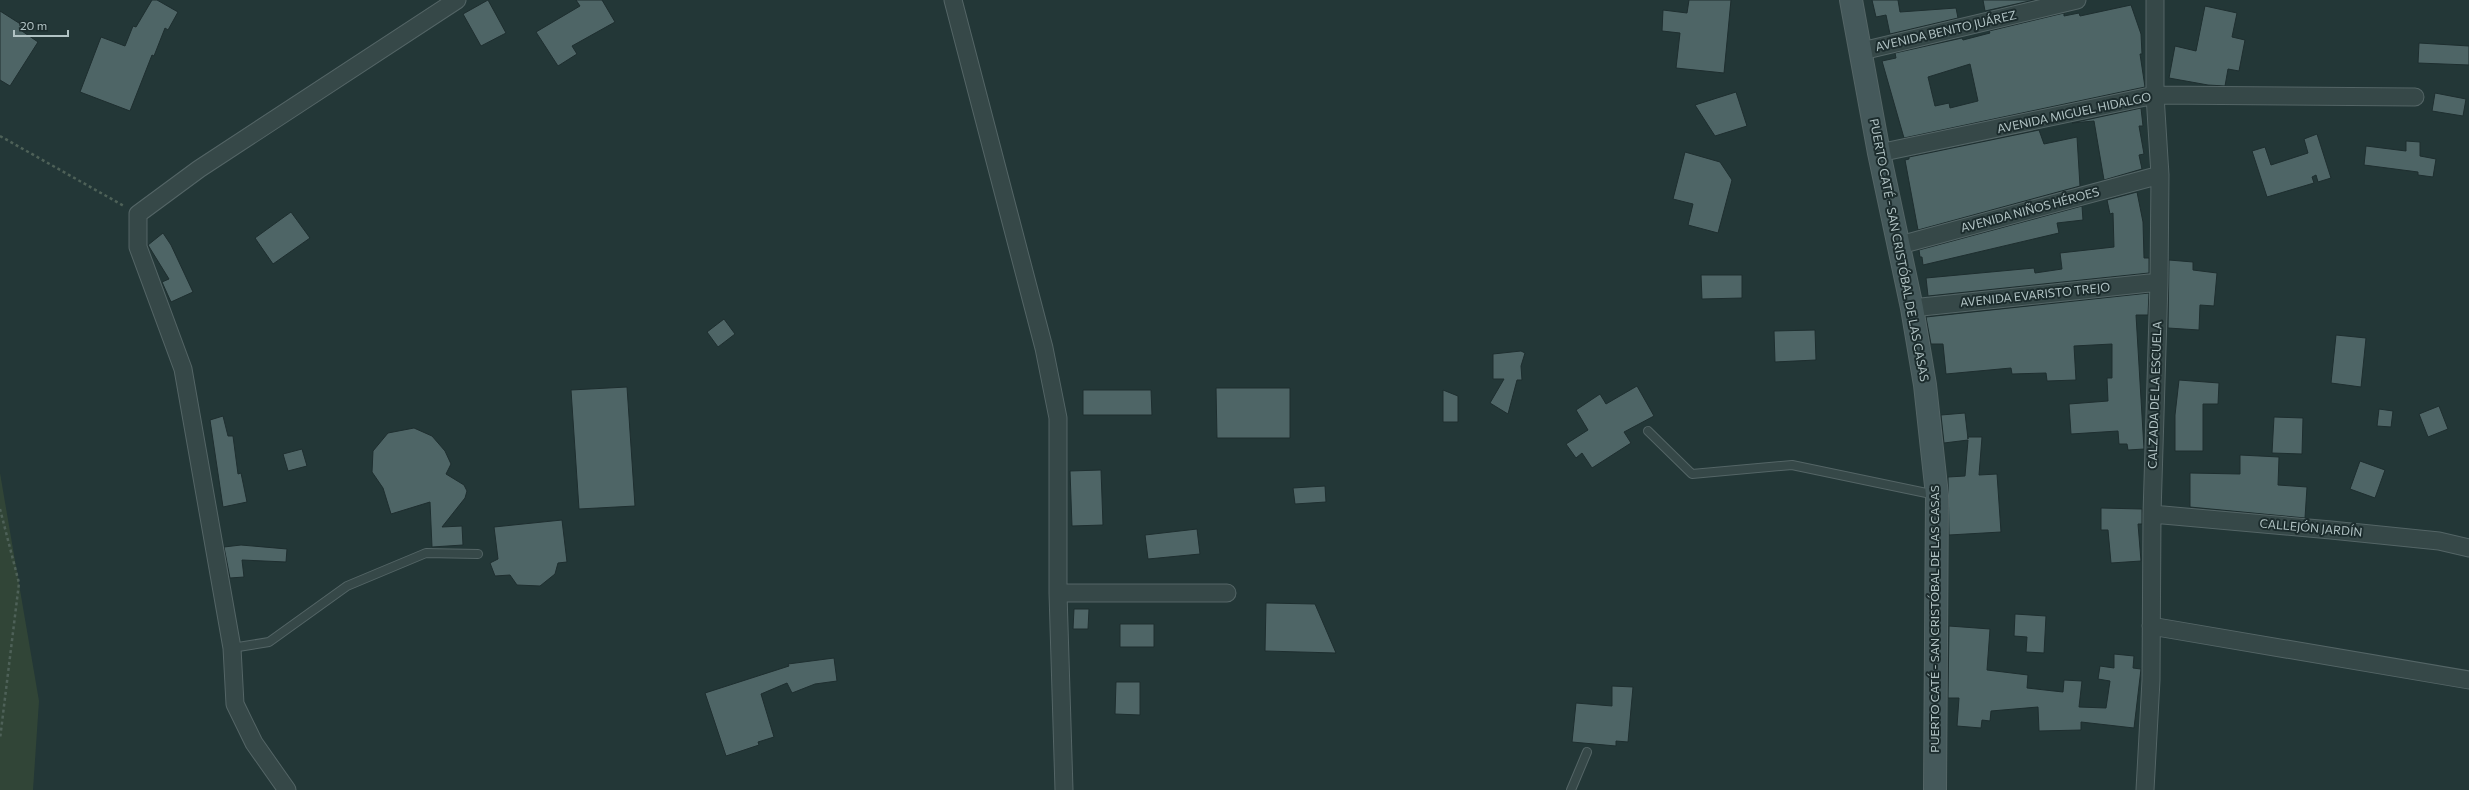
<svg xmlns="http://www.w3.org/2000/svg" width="2469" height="790" viewBox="0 0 2469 790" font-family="Commissioner,sans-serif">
	<rect width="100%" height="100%" fill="#233737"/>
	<path fill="#314537" d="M 0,473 L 39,701 L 33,790 L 0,790 Z"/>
	<path fill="#4e6566" stroke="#1e2e2f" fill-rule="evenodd" d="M 152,0 L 157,0 L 178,12 L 168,30 L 165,28 L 154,56 L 152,55 L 130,111 L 80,92 L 101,37 L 125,46 L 133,26 L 136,27 Z
		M 488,0 L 506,33 L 481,46 L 463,14 Z
		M 576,0 L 602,0 L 615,22 L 572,46 L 577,54 L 558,66 L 536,32 L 580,6 Z
		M 1689,0 L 1731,0 L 1724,73 L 1676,68 L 1680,33 L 1662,31 L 1663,10 L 1687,13 Z
		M 1872,0 L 1898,0 L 1900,12 L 1956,8 L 1958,18 L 1890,34 L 1886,15 L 1876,17 Z
		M 1983,0 L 2034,0 L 1985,11 Z
		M 2131,5 L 2141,34 L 2142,54 L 2140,54 L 2145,87 L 1904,138 L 1882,61 L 1896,58 L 1895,53 L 1962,38 L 1963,40 L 1990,33 L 1989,31 L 2064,13 L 2064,16 L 2079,13 L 2080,16 ZM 1970,64 L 1978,101 L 1950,108 L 1949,103 L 1935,106 L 1928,77 Z
		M 2205,6 L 2237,13 L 2232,37 L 2245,40 L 2239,71 L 2228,69 L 2225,86 L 2208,85 L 2169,78 L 2175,46 L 2196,51 Z
		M 0,11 L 22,25 L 19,29 L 38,42 L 10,86 L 0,80 Z
		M 2419,43 L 2469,46 L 2469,65 L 2418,63 Z
		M 1736,92 L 1747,126 L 1715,136 L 1695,105 Z
		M 2435,93 L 2466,99 L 2463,116 L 2432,111 Z
		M 2141,108 L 2143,126 L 2139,126 L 2144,154 L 2139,155 L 2142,169 L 2104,180 L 2094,121 L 2072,123 Z
		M 2039,130 L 2044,144 L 2077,137 L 2080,186 L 1918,230 L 1905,160 L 1909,159 L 1909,157 Z
		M 2317,134 L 2331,178 L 2318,182 L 2316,175 L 2312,177 L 2314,183 L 2267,197 L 2252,151 L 2265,147 L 2271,165 L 2308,153 L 2304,139 Z
		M 2406,141 L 2420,142 L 2420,156 L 2436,159 L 2433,177 L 2418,175 L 2418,172 L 2364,165 L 2366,146 L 2406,151 Z
		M 1685,152 L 1720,162 L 1732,180 L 1718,233 L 1688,225 L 1693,204 L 1673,199 Z
		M 2137,192 L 2143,222 L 2144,258 L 2149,258 L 2149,273 L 1928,296 L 1926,278 L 2034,268 L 2035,273 L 2062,269 L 2060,253 L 2114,247 L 2113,213 L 2110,214 L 2107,200 Z
		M 2082,206 L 2083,220 L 2057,223 L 2059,233 L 1923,265 L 1922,257 L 1920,257 L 1919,250 Z
		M 291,212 L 310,238 L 273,264 L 255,238 Z
		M 163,233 L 171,245 L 193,292 L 171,302 L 162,282 L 169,279 L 148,245 Z
		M 2169,260 L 2193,262 L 2193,270 L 2217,273 L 2214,306 L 2200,305 L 2199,330 L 2168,328 Z
		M 1701,275 L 1742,275 L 1742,298 L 1702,299 Z
		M 2149,293 L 2148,315 L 2136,315 L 2144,449 L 2128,450 L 2127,444 L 2119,444 L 2118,431 L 2071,434 L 2069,404 L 2108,401 L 2107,378 L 2112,378 L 2112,344 L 2074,346 L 2076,380 L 2047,381 L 2046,373 L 2012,374 L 2011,368 L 1946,374 L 1943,344 L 1931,344 L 1926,317 Z
		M 724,319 L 735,334 L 718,347 L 707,332 Z
		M 1815,330 L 1816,360 L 1775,362 L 1774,331 Z
		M 2336,335 L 2366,338 L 2361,387 L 2331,383 Z
		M 1521,351 L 1525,353 L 1521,366 L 1522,380 L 1517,380 L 1508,414 L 1490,403 L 1504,379 L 1493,379 L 1493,354 Z
		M 2179,380 L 2219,383 L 2218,404 L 2203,404 L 2203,451 L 2175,451 L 2175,415 Z
		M 1637,386 L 1654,416 L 1624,432 L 1631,443 L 1592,468 L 1582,453 L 1576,458 L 1566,444 L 1588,430 L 1576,410 L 1600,394 L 1606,404 Z
		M 627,387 L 635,506 L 579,509 L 571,390 Z
		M 1216,388 L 1290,388 L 1290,438 L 1217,438 Z
		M 1083,390 L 1151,390 L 1152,415 L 1083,415 Z
		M 1443,390 L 1458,396 L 1458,422 L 1443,422 Z
		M 2439,406 L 2448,429 L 2428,437 L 2419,414 Z
		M 2379,409 L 2393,411 L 2391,427 L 2377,426 Z
		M 1965,413 L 1968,439 L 1968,437 L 1982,437 L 1979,475 L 1997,474 L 2001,532 L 1949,535 L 1948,477 L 1965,476 L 1968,440 L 1944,443 L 1941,415 Z
		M 223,416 L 228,436 L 233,436 L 238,474 L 241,473 L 247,502 L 223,507 L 210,420 Z
		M 2274,417 L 2303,418 L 2302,454 L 2272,453 Z
		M 414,428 L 432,436 L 445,451 L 451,464 L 446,474 L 464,485 L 467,491 L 465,498 L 442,527 L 462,526 L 463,545 L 432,547 L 430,502 L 391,514 L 383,488 L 372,472 L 373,451 L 388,433 Z
		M 302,449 L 307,466 L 288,471 L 283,454 Z
		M 2240,455 L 2279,457 L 2278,485 L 2307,487 L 2305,518 L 2190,507 L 2190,473 L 2240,474 Z
		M 2360,461 L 2385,470 L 2375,498 L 2350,489 Z
		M 1101,470 L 1103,525 L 1072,526 L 1070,471 Z
		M 1325,486 L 1326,502 L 1295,504 L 1293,488 Z
		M 2101,508 L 2142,509 L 2142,524 L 2138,524 L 2141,561 L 2111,563 L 2108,530 L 2101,530 Z
		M 562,520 L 567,562 L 558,563 L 555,574 L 540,586 L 517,585 L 510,575 L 495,576 L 490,563 L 498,559 L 494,527 Z
		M 1197,529 L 1200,554 L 1148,559 L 1145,535 Z
		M 241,545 L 287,549 L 286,562 L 242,560 L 244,577 L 230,578 L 224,547 Z
		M 1266,603 L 1315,604 L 1336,653 L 1265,651 Z
		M 1074,609 L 1089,609 L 1088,629 L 1073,629 Z
		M 2015,614 L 2046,616 L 2044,653 L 2026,652 L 2027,637 L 2014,636 Z
		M 1120,624 L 1154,624 L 1154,647 L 1120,647 Z
		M 1949,626 L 1990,629 L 1987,670 L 2028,675 L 2027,688 L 2063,692 L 2064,680 L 2082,681 L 2079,707 L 2106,708 L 2110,681 L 2098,679 L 2100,666 L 2114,668 L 2114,654 L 2134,656 L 2133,668 L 2141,669 L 2134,728 L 2081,722 L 2081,730 L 2039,731 L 2038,707 L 1991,711 L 1990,721 L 1982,720 L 1981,728 L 1957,726 L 1959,698 L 1948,698 Z
		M 834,658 L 837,681 L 815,684 L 792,693 L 787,683 L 761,694 L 774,737 L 758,742 L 759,745 L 726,756 L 705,693 L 789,666 L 788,664 Z
		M 1116,682 L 1140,682 L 1140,715 L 1115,714 Z
		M 1612,686 L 1633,687 L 1628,742 L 1616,741 L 1616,746 L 1572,742 L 1576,703 L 1612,706 Z"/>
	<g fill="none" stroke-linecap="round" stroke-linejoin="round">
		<defs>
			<path id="lane" d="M 1648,431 L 1692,474 L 1792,465 L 1936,495
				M 232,648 L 269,642 L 347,586 L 426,553 L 478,554
				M 1571,790 L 1587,752"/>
			<path id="street" d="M 953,0 L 1044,348 L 1058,418 L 1058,593 L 1064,790
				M 1862,51 L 2077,0
				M 1879,153 L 2155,95 L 2415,97
				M 1900,245 L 2160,175
				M 1912,308 L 2159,282
				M 2152,514 L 2331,530 L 2439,541 L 2469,548
				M 1058,593 L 1227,593
				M 2151,626 L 2469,680
				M 287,790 L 254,743 L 235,704 L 232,648 L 183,369 L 138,247 L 138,214 L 199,169 L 457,0
				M 2145,790 L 2151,680 L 2152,514 L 2159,282 L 2160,175 L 2155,95 L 2155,0"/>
			<path id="secondary" d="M 1851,0 L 1879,153 L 1912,308 L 1925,385 L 1937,495 L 1935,790"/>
		</defs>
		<use href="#lane" stroke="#546566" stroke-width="10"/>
		<use href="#street" stroke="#546566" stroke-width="19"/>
		<use href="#secondary" stroke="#546566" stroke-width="24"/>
		<path stroke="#4e6158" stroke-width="2.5" stroke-dasharray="3 3" stroke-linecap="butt" d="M 0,136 L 124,206
			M 0,509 L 19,583 L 0,739"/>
		<use href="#lane" stroke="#364848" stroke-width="8"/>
		<use href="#street" stroke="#364848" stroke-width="17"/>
		<use href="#secondary" stroke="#45595b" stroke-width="22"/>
	</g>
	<g text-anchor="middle" stroke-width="4" stroke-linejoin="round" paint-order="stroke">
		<g font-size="12" fill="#b1c3c4" stroke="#1c2c2d">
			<text transform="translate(1946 31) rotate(-13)" y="4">AVENIDA BENITO JUÁREZ</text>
			<text transform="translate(2074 113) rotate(-12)" y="4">AVENIDA MIGUEL HIDALGO</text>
			<text transform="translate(2030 210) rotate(-15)" y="4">AVENIDA NIÑOS HÉROES</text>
			<text transform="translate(1899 250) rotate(79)" y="4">PUERTO CATÉ - SAN CRISTÓBAL DE LAS CASAS</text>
			<text transform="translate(2035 295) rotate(-6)" y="4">AVENIDA EVARISTO TREJO</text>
			<text transform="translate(2155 395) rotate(-88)" y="4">CALZADA DE LA ESCUELA</text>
			<text transform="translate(2311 528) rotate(5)" y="4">CALLEJÓN JARDÍN</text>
			<text transform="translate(1935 619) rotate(-90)" y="4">PUERTO CATÉ - SAN CRISTÓBAL DE LAS CASAS</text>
		</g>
	</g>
	<path d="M14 30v6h54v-6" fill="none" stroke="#b1c3c4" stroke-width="2"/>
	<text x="20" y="30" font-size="12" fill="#b1c3c4" stroke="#1c2c2d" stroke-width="3" paint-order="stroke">20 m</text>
</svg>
